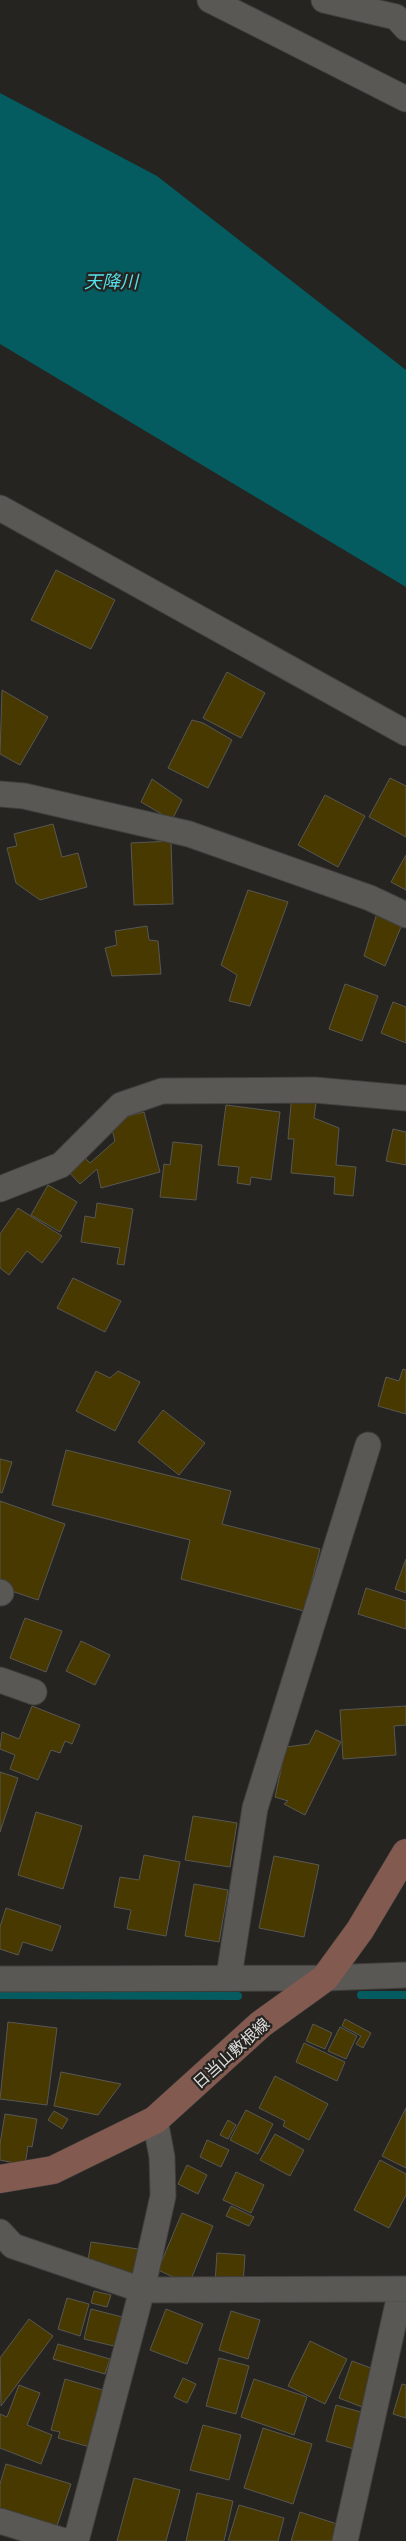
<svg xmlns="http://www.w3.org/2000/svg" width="406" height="2541" viewBox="0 0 406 2541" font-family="'Sofia Sans Condensed','Noto Sans JP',sans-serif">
	<rect width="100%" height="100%" fill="#252421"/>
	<path fill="#045c61" d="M 0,93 L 157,176 L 406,370 L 406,587 L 0,344 Z"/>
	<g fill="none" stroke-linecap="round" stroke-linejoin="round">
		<path stroke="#045c61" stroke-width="8" d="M 0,1995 L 238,1996
			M 361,1995 L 406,1995"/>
	</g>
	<path fill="#473900" stroke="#585753" d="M 56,570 L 115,600 L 91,649 L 31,620 Z
		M 227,672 L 265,693 L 241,738 L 203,718 Z
		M 2,690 L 48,717 L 20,765 L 0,754 Z
		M 192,720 L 203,723 L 232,740 L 208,788 L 168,768 Z
		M 390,778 L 406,786 L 406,837 L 369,817 Z
		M 152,779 L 182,800 L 172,820 L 141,802 Z
		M 325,795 L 365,816 L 338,867 L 298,845 Z
		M 53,824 L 62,857 L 78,853 L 87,887 L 40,900 L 16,883 L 7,848 L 17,846 L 14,834 Z
		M 171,841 L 173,904 L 134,905 L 131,843 Z
		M 406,855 L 406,890 L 391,882 Z
		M 248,890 L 288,902 L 250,1006 L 229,1001 L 237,975 L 221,965 Z
		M 377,913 L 403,922 L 385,966 L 364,956 Z
		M 147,926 L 149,940 L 158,941 L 161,974 L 112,976 L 105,948 L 117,945 L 115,931 Z
		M 345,984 L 378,996 L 362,1041 L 329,1029 Z
		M 393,1002 L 406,1007 L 406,1043 L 381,1033 Z
		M 292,1093 L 317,1095 L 314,1118 L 339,1128 L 336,1165 L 356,1167 L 353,1196 L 334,1194 L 335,1177 L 291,1173 L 294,1139 L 288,1139 Z
		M 226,1105 L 280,1112 L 271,1180 L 251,1177 L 250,1185 L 237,1183 L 239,1167 L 218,1165 Z
		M 144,1112 L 160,1172 L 101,1188 L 97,1169 L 80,1184 L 67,1170 L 83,1156 L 90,1163 L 115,1141 L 110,1121 Z
		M 393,1129 L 406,1132 L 406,1165 L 386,1161 Z
		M 173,1142 L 202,1145 L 196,1200 L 160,1197 L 164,1164 L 170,1165 Z
		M 48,1185 L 77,1202 L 60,1232 L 31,1215 Z
		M 97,1203 L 133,1209 L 124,1265 L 117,1264 L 120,1248 L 81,1242 L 85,1216 L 95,1218 Z
		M 18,1208 L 62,1236 L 42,1263 L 27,1251 L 9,1275 L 0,1268 L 0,1234 Z
		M 73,1278 L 121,1301 L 105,1332 L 57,1308 Z
		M 403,1369 L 406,1370 L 406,1414 L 378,1406 L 386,1377 L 399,1381 Z
		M 96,1371 L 110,1378 L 118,1371 L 140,1382 L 115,1431 L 76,1411 Z
		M 163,1410 L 205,1443 L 179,1475 L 138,1442 Z
		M 66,1450 L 231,1491 L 222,1524 L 320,1549 L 304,1611 L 181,1579 L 190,1540 L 52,1505 Z
		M 0,1459 L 12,1462 L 2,1493 L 0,1492 Z
		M 0,1501 L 65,1524 L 38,1600 L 0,1587 Z
		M 406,1559 L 406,1593 L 395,1589 Z
		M 366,1588 L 406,1601 L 406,1629 L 358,1614 Z
		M 25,1618 L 62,1631 L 46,1672 L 10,1658 Z
		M 81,1641 L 110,1655 L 95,1685 L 66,1671 Z
		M 32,1706 L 80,1725 L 72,1744 L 65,1741 L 60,1753 L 51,1750 L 38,1780 L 10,1769 L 15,1755 L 0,1749 L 2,1732 L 19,1739 Z
		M 406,1706 L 406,1725 L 394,1726 L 396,1755 L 343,1759 L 340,1710 Z
		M 316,1730 L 341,1742 L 305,1815 L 284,1804 L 288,1801 L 275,1797 L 286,1747 L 309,1744 Z
		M 0,1772 L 18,1778 L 0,1832 Z
		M 36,1812 L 82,1826 L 63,1889 L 18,1875 Z
		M 193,1816 L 237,1823 L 230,1867 L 185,1860 Z
		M 144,1855 L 180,1862 L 166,1936 L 127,1929 L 131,1910 L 114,1907 L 120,1877 L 139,1880 Z
		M 274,1856 L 319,1865 L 304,1937 L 259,1928 Z
		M 194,1884 L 228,1890 L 219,1942 L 185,1936 Z
		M 6,1908 L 61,1926 L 52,1951 L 23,1942 L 18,1955 L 0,1949 L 0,1927 Z
		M 345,2019 L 371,2033 L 363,2048 L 356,2044 L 361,2036 L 342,2026 Z
		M 8,2022 L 57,2028 L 47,2105 L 0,2099 Z
		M 313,2024 L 332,2033 L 325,2049 L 306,2041 Z
		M 340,2027 L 357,2036 L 346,2059 L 328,2051 Z
		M 304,2043 L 345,2062 L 337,2081 L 296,2062 Z
		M 61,2072 L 121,2084 L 98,2115 L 54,2106 Z
		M 275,2076 L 328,2104 L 309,2140 L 283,2126 L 285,2121 L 259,2108 Z
		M 406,2108 L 406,2168 L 382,2156 Z
		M 246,2110 L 273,2124 L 258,2154 L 230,2140 Z
		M 54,2111 L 68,2119 L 62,2129 L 48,2120 Z
		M 5,2114 L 37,2119 L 32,2147 L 28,2146 L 25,2165 L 0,2160 L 0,2144 Z
		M 228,2120 L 236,2125 L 228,2139 L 220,2135 Z
		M 275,2134 L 304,2150 L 290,2176 L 260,2160 Z
		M 207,2140 L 229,2150 L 221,2167 L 200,2157 Z
		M 380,2160 L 406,2174 L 406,2195 L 389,2228 L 354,2210 Z
		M 187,2165 L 207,2175 L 198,2194 L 178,2184 Z
		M 236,2172 L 264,2185 L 251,2213 L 223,2200 Z
		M 231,2206 L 254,2217 L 249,2226 L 226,2216 Z
		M 182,2213 L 213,2226 L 189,2284 L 158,2270 Z
		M 91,2242 L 138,2249 L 134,2274 L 87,2266 Z
		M 217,2253 L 245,2255 L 243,2285 L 215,2283 Z
		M 94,2291 L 111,2295 L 107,2307 L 91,2303 Z
		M 67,2298 L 89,2304 L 80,2336 L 58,2329 Z
		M 91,2309 L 126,2318 L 118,2347 L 84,2339 Z
		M 166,2309 L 203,2324 L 187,2364 L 150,2350 Z
		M 231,2311 L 260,2320 L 248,2359 L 219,2350 Z
		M 29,2319 L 53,2336 L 1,2406 L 0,2358 Z
		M 310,2341 L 347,2359 L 325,2404 L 288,2386 Z
		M 58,2344 L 110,2359 L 105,2374 L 53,2359 Z
		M 219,2358 L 249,2366 L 236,2414 L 206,2406 Z
		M 352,2361 L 376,2370 L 362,2407 L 339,2398 Z
		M 183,2378 L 196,2384 L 187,2403 L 174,2397 Z
		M 65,2379 L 106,2391 L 90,2447 L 58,2438 L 60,2432 L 51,2430 Z
		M 254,2379 L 307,2397 L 294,2435 L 241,2417 Z
		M 402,2384 L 406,2385 L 406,2418 L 393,2414 Z
		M 19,2385 L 40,2393 L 27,2425 L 52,2435 L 41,2464 L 0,2448 L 0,2414 L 7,2417 Z
		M 336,2405 L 364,2413 L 354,2449 L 326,2441 Z
		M 203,2425 L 241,2435 L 229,2480 L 190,2470 Z
		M 263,2428 L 312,2444 L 293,2504 L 244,2488 Z
		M 6,2464 L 71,2484 L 57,2526 L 0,2509 L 0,2484 Z
		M 134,2478 L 180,2490 L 166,2541 L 117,2541 Z
		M 197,2493 L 233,2501 L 224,2541 L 186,2541 Z
		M 239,2505 L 284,2518 L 278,2541 L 228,2541 Z
		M 300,2512 L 337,2524 L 332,2541 L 291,2541 Z"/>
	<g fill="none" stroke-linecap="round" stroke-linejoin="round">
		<defs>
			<path id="minor" d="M 210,0 L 406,99
				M 324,0 L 396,17 L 406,28
				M 0,508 L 406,733
				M 0,794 L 24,796 L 189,834 L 370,898 L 406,915
				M 0,1189 L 61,1165 L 121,1105 L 162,1091 L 315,1090 L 406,1098
				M 0,1592 L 1,1593
				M 0,1680 L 34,1692
				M 229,1976 L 255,1808 L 368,1445
				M 0,1979 L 325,1978 L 406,1975
				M 0,2232 L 13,2246 L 142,2290 L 406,2289
				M 0,2521 L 64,2541
				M 76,2541 L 142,2290 L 163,2196 L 162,2157 L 155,2120
				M 345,2541 L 401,2290"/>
			<path id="secondary" d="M 0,2179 L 53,2170 L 155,2120 L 261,2024 L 325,1978 L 360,1930 L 406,1853"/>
		</defs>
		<use href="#minor" stroke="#403f3d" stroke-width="27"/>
		<use href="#secondary" stroke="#403f3d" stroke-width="29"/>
		<use href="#minor" stroke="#595855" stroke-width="25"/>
		<use href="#secondary" stroke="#835a50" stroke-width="28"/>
	</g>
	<g text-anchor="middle" stroke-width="4.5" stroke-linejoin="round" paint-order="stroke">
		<g font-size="16" fill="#dedddc" stroke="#252421">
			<text transform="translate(231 2053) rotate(-42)" y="6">日当山敷根線</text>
		</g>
		<g font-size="18" font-style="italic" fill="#53e2eb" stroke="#252421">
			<text x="111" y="288">天降川</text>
		</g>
	</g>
</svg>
